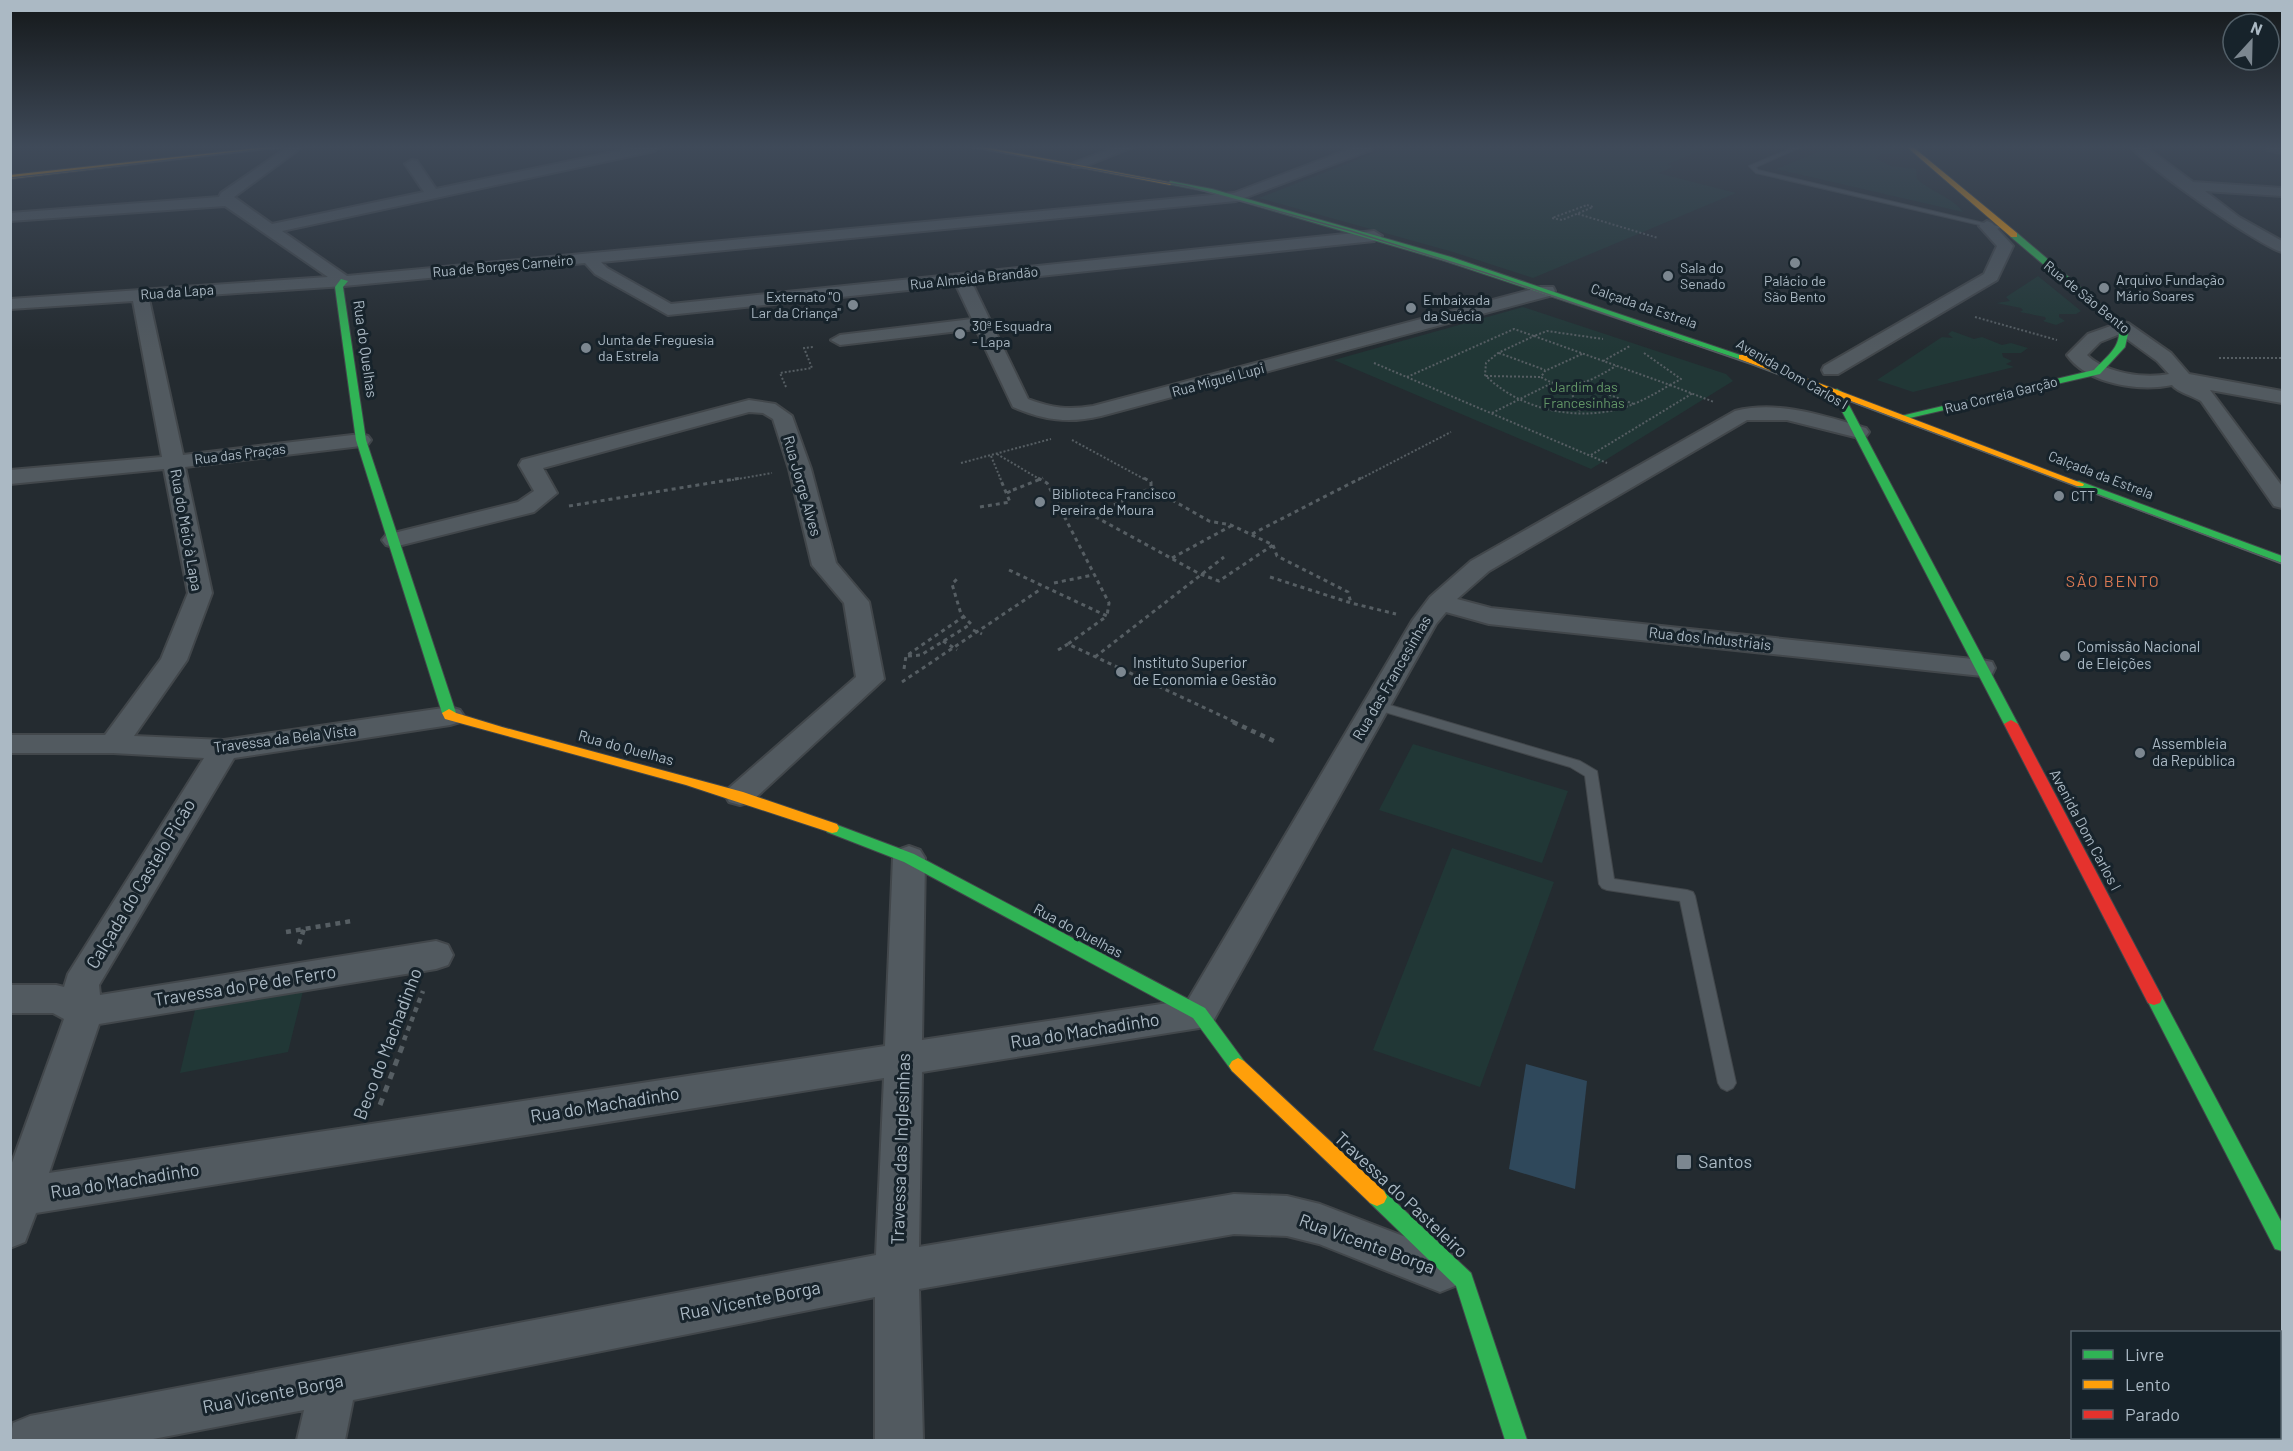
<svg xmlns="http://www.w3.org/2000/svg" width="2293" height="1451" viewBox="0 0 2293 1451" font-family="Barlow,sans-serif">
	<rect width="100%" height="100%" fill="#242b30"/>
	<path fill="#213736" d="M 1390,147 L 1687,147 L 1703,150 L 1667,164 L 1673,167 L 1658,173 L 1736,193 L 1533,278 L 1453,252 L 1259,198 Z
		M 1831,147 L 1892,147 L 1902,154 L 1882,154 L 1875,158 L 1891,166 L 1916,169 L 1917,179 C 1931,192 1952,197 1963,212 L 1776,169 Z
		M 2038,276 L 2081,311 L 2076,314 L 2059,314 L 2059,317 L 2065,321 L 2056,325 L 2043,321 L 2046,319 L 2045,317 L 2020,312 L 2023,310 L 2021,308 L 1996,303 L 2010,301 L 2006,297 Z
		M 1523,307 L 1726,374 L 1733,381 L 1591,469 L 1334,360 Z
		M 1952,331 L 1974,339 L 1982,337 L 2002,345 L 2011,343 L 2028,348 L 2021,353 L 2002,353 L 2003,357 L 2012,361 L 2006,364 L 2014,367 L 1913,392 L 1877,380 L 1942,337 L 1953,338 L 1948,334 Z
		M 1413,744 L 1568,791 L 1542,863 L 1379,810 Z
		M 1452,848 L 1554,882 L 1480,1087 L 1373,1050 Z
		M 303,991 L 288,1052 L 180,1073 L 196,1006 Z"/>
	<path fill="#2f485b" d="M 1526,1064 L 1587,1081 L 1575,1189 L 1509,1169 Z"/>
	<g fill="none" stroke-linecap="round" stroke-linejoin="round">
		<defs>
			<path id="lane" d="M 1794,147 L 1801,147 L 1756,167 L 1758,170 L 2001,227 L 1997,229 L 1756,173 L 1749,166 Z
				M 1376,701 L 1580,761 L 1597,771 L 1614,879 L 1687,890 L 1693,892 L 1695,896 L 1736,1083 L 1733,1088 L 1727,1091 L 1721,1088 L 1718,1083 L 1680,901 L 1607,890 L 1602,888 L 1599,884 L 1585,776 L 1570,767 L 1371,708 L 1369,705 L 1371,702 Z"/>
			<path id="street" d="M 288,147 L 302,147 L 234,197 L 272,224 L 424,192 L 405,164 L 412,160 L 417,161 L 436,189 L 638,147 L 660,147 L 654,151 L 282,231 L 347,276 L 1234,193 L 1355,147 L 1372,147 L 1371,150 L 1236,201 L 601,262 L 607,268 L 671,304 L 1374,231 L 1382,236 L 1374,241 L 972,283 L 1028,399 C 1052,408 1068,410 1093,406 L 1541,287 L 1553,287 L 1555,291 L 1553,295 L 1101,416 C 1068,424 1044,420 1013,407 L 976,329 L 840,345 L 831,340 L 840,335 L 972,319 L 956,285 L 668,315 L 595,274 L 585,263 L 344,286 L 149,299 L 183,455 L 361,434 L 368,436 L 371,440 L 368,444 L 361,446 L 185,467 L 212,593 L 187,660 L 134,736 L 224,740 L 450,707 L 460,710 L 464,716 L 460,722 L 450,725 L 234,758 L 99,985 L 100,995 L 436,941 L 448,945 L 453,955 L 448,965 L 436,969 L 99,1024 L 49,1173 L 885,1046 L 893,858 L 898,850 L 909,846 L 920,850 L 925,858 L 922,1040 L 1188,1000 L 1412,621 L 1430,597 L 1471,561 L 1735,411 C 1779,400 1824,416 1866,428 L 1869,432 L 1866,436 L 1859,438 L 1787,420 L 1747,420 L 1489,571 L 1457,599 L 1491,608 L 1982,660 L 1992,662 L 1995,668 L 1992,674 L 1982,676 L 1489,624 L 1446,612 L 1436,624 L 1212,1023 L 1199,1028 L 922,1072 L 919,1247 L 1234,1194 L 1287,1196 L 1320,1204 L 1455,1256 L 1462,1271 L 1455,1286 L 1440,1292 L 1319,1244 L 1287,1236 L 1234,1234 L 919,1289 L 923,1440 L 875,1440 L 875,1297 L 353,1400 L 345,1440 L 297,1440 L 304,1410 L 148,1440 L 10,1440 L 13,1423 L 30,1416 L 876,1255 L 884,1078 L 36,1213 L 25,1242 L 10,1248 L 10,1168 L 64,1019 L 53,1013 L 10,1013 L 10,985 L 56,985 L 64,987 L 68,974 L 204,758 L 113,753 L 10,753 L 10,735 L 105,735 L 161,659 L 188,593 L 164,469 L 10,484 L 10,470 L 162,457 L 133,301 L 10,309 L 10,299 L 328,277 L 225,206 L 10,221 L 10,213 L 219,197 L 221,193 Z
				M 1116,147 L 1133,147 L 1083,167 L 1073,167 L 1071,164 Z
				M 2132,147 L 2146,147 L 2193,182 L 2282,188 L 2282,196 L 2205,191 L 2239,217 L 2282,241 L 2282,252 C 2261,247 2142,164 2132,147 Z
				M 2267,147 L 2282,147 L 2282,153 L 2268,150 Z
				M 1987,221 L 1992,223 L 2013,246 L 1997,280 L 1838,374 L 1824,374 L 1822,370 L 1824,366 L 1984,274 L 1997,246 L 1979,226 Z
				M 2122,322 L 2128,323 L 2171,353 L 2189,374 L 2282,391 L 2282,403 L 2210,390 L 2282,486 L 2282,508 L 2274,506 L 2201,401 C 2193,396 2177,392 2172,385 C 2140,392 2087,384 2067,355 L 2088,334 ZM 2120,334 L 2157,361 L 2169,374 C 2144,379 2105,373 2087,355 L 2100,342 Z
				M 749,400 L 775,404 L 792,416 L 811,469 L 836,563 L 869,602 L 884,679 L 751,802 L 740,805 L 729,802 L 725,795 L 729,788 L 856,677 L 844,603 L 812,565 L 789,469 L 773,419 L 763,413 L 749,412 L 543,468 L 557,493 L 534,512 L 394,547 L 386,545 L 382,540 L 386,535 L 518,502 L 534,491 L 519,465 L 522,460 Z"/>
			<path id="fast" d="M 1170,181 L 1212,189 L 1451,257 L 1746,357 L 1739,359 L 1445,261 L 1209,192 L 1168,184 Z
				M 2011,233 L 2017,233 L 2125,325 L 2128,334 L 2125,347 L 2100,374 L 1901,420 L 1901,416 L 2094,370 C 2105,358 2123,346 2118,328 L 2011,237 Z
				M 341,279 L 348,281 L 343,287 L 366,440 L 456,713 L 449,717 L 442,713 L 356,440 L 335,287 Z
				M 1837,389 L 1842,392 L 2018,724 L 2016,727 L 2011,728 L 2004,724 L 1832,392 Z
				M 2079,481 L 2282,556 L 2282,563 L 2075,486 L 2075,482 Z
				M 832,823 L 914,854 L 1205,1008 L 1244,1061 L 1247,1066 L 1244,1071 L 1238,1074 L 1232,1071 L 1193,1018 L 904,862 L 827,832 L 825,828 L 827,824 Z
				M 2154,991 L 2160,993 L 2282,1223 L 2282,1251 L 2275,1249 L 2146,998 L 2148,993 Z
				M 1377,1188 L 1384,1191 L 1471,1273 L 1527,1440 L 1505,1440 L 1456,1286 L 1370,1203 L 1367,1197 L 1370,1191 Z"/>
			<path id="slow" d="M 267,147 L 283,147 L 10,179 L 10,175 Z
				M 973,147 L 984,147 L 1173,183 L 1170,185 Z
				M 1907,147 L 1913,147 L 2017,233 L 2017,237 L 2011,237 Z
				M 1739,355 L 1745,355 L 2084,484 L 2083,486 L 2075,486 L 1739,359 Z
				M 449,709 L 456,713 L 502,727 L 743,792 L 837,824 L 839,828 L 837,832 L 832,833 L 686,785 L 445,719 L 442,713 Z
				M 1238,1058 L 1244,1061 L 1384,1191 L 1387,1197 L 1384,1203 L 1377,1206 L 1370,1203 L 1232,1071 L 1229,1066 L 1232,1061 Z"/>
			<path id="jam" d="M 2011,720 L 2018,724 L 2160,993 L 2162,998 L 2160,1003 L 2154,1005 L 2148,1003 L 2004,724 Z"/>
		</defs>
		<use href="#lane" stroke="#42474b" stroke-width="2"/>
		<use href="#street" stroke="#42474b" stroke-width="4"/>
		<use href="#fast" stroke="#42474b" stroke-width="2"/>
		<use href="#slow" stroke="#42474b" stroke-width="2"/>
		<use href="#jam" stroke="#42474b" stroke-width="2"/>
		<path stroke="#565e63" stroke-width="2" stroke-dasharray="2 2" stroke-linecap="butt" d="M 1587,205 L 1593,207 L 1562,220 L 1552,218 Z
			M 1578,214 L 1658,238
			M 1975,317 L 2057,340
			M 1534,336 L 1670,385 C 1654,394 1638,404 1619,409 C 1573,421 1519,409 1485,375 L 1486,363 L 1498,353 Z
			M 1499,353 L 1545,370
			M 1644,353 L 1681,379 L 1670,385
			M 1582,354 L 1545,371 L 1541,377 C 1568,394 1591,381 1616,366
			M 2219,358 L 2282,358
			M 1603,361 L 1630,346
			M 1374,363 L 1607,463
			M 1486,376 L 1541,377
			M 1407,377 L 1514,329 L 1534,336 L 1547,331 L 1603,339
			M 1583,385 L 1634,404
			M 1670,385 L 1714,402
			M 786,387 L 780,373 L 812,368 L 804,348 L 813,347
			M 1569,388 L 1581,413
			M 1492,413 L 1550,384
			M 1072,440 L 1146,480
			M 997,454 L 1041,480
			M 1591,455 L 1693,393
			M 991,456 L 1001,480
			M 961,463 L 1051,439
			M 732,480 L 772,473
			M 1358,480 L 1451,432"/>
		<path stroke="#565e63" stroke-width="3" stroke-dasharray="4 4" stroke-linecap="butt" d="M 1038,478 L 1047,483 L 1109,603 L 1107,616
			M 1144,478 L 1151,482 L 1151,488
			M 1151,488 L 1209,521 L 1231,525 L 1273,545 L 1219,581 L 1200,574 L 1092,515 Z
			M 1007,493 L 1013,490
			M 569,506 L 741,478
			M 980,507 L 1010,502 L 1000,478
			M 1252,534 L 1361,478
			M 1273,545 L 1277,556 L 1348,592 L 1351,603
			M 1172,558 L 1231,526
			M 1009,570 L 1107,616 L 1068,644 L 1237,723
			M 1270,577 L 1351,603 L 1396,614
			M 1054,583 L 1093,575
			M 1058,650 L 1068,644
			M 908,656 L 921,655 L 971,624 L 961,614 L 952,584 L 958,578
			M 1095,657 L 1224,557
			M 904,669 L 906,656 L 963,617
			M 902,682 L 1041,589"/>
		<path stroke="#565e63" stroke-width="4.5" stroke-dasharray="5 5" stroke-linecap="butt" d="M 1233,722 L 1276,742
			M 286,932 L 352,921
			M 299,944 L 304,929
			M 404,1040 L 423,991"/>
		<path stroke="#565e63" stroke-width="5" stroke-dasharray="7 7" stroke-linecap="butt" d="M 380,1105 L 405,1039"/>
		<use href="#lane" fill="#525a60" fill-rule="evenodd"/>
		<use href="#street" fill="#525a60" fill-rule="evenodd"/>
		<use href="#fast" fill="#30b455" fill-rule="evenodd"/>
		<use href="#slow" fill="#ff9f0a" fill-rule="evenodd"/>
		<use href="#jam" fill="#e5322d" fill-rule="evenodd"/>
		<path stroke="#575e62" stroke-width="1.5" d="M 969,147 L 1185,186 L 1351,231 L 1486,273 L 1753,365 L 2282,564
			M 10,178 L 286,147"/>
		<path stroke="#565e63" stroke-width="2" stroke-dasharray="2 2" stroke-linecap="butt" d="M 1039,480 L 1043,478"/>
		<path stroke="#565e63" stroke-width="3" stroke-dasharray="4 4" stroke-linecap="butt" d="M 1013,490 L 1043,478
			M 973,630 L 982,634
			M 943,641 L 957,650"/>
	</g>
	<linearGradient id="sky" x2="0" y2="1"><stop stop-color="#14181a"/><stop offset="0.42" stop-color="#3f4a59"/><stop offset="1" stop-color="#3f4a59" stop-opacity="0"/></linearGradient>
	<rect width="2293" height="350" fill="url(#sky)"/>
	<g fill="#7c8790" stroke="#17232b" stroke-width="2">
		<circle cx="1795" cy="263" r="6"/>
		<circle cx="1668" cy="276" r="6"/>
		<circle cx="2104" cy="288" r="6"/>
		<circle cx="853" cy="305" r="6"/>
		<circle cx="1411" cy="308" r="6"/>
		<circle cx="960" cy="334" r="6"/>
		<circle cx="586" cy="348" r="6"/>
		<circle cx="2059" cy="496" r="6"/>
		<circle cx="1040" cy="502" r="6"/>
		<circle cx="2065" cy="656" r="6"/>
		<circle cx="1121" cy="672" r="6"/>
		<circle cx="2140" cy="753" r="6"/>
		<rect x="1676" y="1154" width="16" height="16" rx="3"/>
	</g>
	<g text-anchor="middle" stroke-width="6" stroke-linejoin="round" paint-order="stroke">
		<g font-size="14" fill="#abb9c4" stroke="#17232b">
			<text transform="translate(503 266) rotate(-5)" y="5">Rua de Borges Carneiro</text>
			<text transform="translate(974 278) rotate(-6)" y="5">Rua Almeida Brandão</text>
			<text transform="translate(177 292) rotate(-4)" y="5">Rua da Lapa</text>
			<text transform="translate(2087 297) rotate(39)" y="5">Rua de São Bento</text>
			<text transform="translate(1644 306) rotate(19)" y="5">Calçada da Estrela</text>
			<text transform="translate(1792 374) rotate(30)" y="5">Avenida Dom Carlos I</text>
			<text transform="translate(1218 380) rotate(-15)" y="5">Rua Miguel Lupi</text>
			<text transform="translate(2001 395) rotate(-14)" y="5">Rua Correia Garção</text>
			<text transform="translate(240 454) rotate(-7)" y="5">Rua das Praças</text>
			<text transform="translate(2101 475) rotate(21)" y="5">Calçada da Estrela</text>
		</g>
		<g font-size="14" fill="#abb9c4" stroke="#17232b" text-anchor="start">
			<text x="1680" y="273">Sala do<tspan x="1680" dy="16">Senado</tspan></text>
			<text x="2116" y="285">Arquivo Fundação<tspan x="2116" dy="16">Mário Soares</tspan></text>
			<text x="1795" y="286" text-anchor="middle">Palácio de<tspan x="1795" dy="16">São Bento</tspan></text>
			<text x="841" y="302" text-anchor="end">Externato "O<tspan x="841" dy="16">Lar da Criança"</tspan></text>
			<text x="1423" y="305">Embaixada<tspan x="1423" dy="16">da Suécia</tspan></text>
			<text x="972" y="331">30ª Esquadra<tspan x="972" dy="16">- Lapa</tspan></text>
			<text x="598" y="345">Junta de Freguesia<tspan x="598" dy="16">da Estrela</tspan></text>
			<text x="1052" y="499">Biblioteca Francisco<tspan x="1052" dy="16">Pereira de Moura</tspan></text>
			<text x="2071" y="501">CTT</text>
		</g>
		<g font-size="14" fill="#629566" stroke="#17232b">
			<text x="1584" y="392">Jardim das<tspan x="1584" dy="16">Francesinhas</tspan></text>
		</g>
		<g font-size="15" fill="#abb9c4" stroke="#17232b">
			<text transform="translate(365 349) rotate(82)" y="5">Rua do Quelhas</text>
			<text transform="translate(802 486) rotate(74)" y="5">Rua Jorge Alves</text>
			<text transform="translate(186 530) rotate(80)" y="5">Rua do Meio à Lapa</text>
			<text transform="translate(1710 639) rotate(6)" y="5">Rua dos Industriais</text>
			<text transform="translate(1392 678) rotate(-60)" y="5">Rua das Francesinhas</text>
			<text transform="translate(285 739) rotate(-7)" y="5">Travessa da Bela Vista</text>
			<text transform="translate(626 748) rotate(15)" y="5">Rua do Quelhas</text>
			<text transform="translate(2085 830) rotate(62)" y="5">Avenida Dom Carlos I</text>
			<text transform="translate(1078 931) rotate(28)" y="5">Rua do Quelhas</text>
		</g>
		<g font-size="15" fill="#abb9c4" stroke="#17232b" text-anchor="start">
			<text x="2077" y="652">Comissão Nacional<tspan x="2077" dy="17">de Eleições</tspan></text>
			<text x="1133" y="668">Instituto Superior<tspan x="1133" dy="17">de Economia e Gestão</tspan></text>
			<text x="2152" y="749">Assembleia<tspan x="2152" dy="17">da República</tspan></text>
		</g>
		<g font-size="16" letter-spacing="1.5" fill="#d77853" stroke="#17232b">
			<text x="2113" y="587">SÃO BENTO</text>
		</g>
		<g font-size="18" fill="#abb9c4" stroke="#17232b">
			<text transform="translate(141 884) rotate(-59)" y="6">Calçada do Castelo Picão</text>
			<text transform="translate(245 986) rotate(-9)" y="6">Travessa do Pé de Ferro</text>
			<text transform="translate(1085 1031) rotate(-9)" y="6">Rua do Machadinho</text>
			<text transform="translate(388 1044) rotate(-69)" y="6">Beco do Machadinho</text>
			<text transform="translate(605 1105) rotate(-9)" y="6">Rua do Machadinho</text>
			<text transform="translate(901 1149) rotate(-88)" y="6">Travessa das Inglesinhas</text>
			<text transform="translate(125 1181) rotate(-9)" y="6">Rua do Machadinho</text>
			<text transform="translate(1401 1195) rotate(43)" y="6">Travessa do Pasteleiro</text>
			<text transform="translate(1367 1244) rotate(20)" y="6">Rua Vicente Borga</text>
			<text transform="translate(750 1301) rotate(-11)" y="6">Rua Vicente Borga</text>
			<text transform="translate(273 1394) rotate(-11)" y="6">Rua Vicente Borga</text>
		</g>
		<g font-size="18" fill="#abb9c4" stroke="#17232b" text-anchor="start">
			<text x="1698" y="1168">Santos</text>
		</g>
	</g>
	<rect width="2293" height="1451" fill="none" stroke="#abb9c4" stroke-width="24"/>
	<rect x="2071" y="1331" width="210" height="108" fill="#17232b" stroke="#525f68" stroke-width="1.5"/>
	<rect x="2083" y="1350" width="30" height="9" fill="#30b455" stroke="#525f68" stroke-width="1.5"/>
	<text x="2125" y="1361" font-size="18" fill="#abb9c4">Livre</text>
	<rect x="2083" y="1380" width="30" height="9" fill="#ff9f0a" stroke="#525f68" stroke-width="1.5"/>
	<text x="2125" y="1391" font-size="18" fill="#abb9c4">Lento</text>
	<rect x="2083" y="1410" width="30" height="9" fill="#e5322d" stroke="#525f68" stroke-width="1.5"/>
	<text x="2125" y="1421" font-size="18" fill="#abb9c4">Parado</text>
	<g transform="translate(2251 42) rotate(22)"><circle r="28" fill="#17232b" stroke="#525f68" stroke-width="1.5"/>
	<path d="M0-4.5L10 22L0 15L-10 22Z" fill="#7c8790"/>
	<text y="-9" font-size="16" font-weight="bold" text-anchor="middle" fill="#abb9c4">N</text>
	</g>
</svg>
